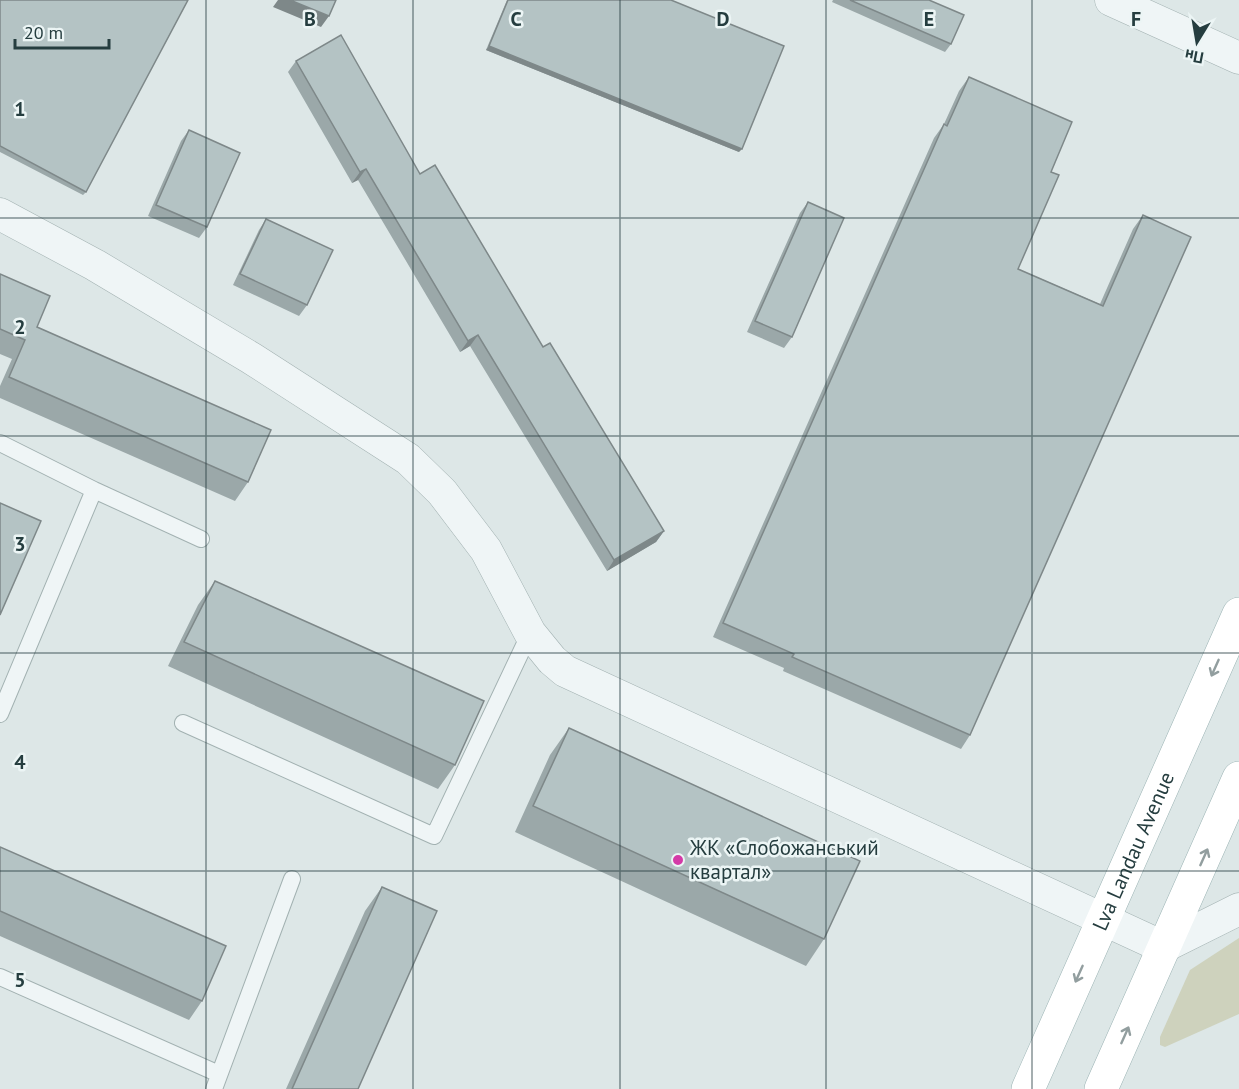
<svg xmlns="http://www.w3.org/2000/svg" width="1239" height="1089" viewBox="0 0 1239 1089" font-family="'PT Sans',sans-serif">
	<rect width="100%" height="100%" fill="#dde7e7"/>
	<path fill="#ced2bd" d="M 1239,938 L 1239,1014 L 1165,1047 L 1160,1045 L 1160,1037 L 1190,970 Z"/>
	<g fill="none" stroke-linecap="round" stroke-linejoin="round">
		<defs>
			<path id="lane" d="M 0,443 L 94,490
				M 0,714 L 94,490 L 201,539
				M 183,723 L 434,836 L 530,633
				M 0,977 L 219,1074
				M 214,1089 L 292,879"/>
			<path id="street" d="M 1111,0 L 1239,58
				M 0,214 L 95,265 L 251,358 L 408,459 L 442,492 L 486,550 L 530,633 L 552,660 L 565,671 L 1163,947 L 1239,909"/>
			<g id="primary">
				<path id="s1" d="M 1028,1089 L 1239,614"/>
				<path d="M 1101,1089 L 1239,778"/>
			</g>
		</defs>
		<use href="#lane" stroke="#a2b1b1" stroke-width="18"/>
		<use href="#street" stroke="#a2b1b1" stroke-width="33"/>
		<use href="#primary" stroke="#9bb3b4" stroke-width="34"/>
		<use href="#lane" stroke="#eff5f6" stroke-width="16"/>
		<use href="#street" stroke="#eff5f6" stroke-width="32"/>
		<use href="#primary" stroke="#fff" stroke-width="33"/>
	</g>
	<path fill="#9ba8a9" d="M 0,0 L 86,192 L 83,195 L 0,152 Z
		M 507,0 L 671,0 L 739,152 L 486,50 Z
		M 833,0 L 929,0 L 951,44 L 945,52 L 832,2 Z
		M 296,61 L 420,174 L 543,347 L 664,531 L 656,542 L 607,571 L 470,346 L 460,352 L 358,180 L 352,183 L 288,72 Z
		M 969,77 L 1051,172 L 1018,269 L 1100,304 L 1133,229 L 1143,215 L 970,735 L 961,749 L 783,671 L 784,668 L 713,637 L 934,138 L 944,124 L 959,91 Z
		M 189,130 L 207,227 L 199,238 L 148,216 L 181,141 Z
		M 808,202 L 792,337 L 784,348 L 747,332 L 800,213 Z
		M 266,219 L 307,305 L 299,316 L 233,285 L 259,230 Z
		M 0,274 L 37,327 L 248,482 L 235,501 L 0,398 L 0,386 L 12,359 L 0,354 Z
		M 215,581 L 455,765 L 438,789 L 168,666 L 198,605 Z
		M 569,728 L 824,939 L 806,966 L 515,832 L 550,755 Z
		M 0,847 L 202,1001 L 189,1020 L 0,936 Z
		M 382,887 L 358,1089 L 286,1089 L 365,911 Z"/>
	<path fill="#7e8889" d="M 278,0 L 290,0 L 329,16 L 321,27 L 273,7 Z
		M 489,46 L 742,149 L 739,152 L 486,50 Z
		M 366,169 L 358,180 L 352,183 L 360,172 Z
		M 478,335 L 470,346 L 460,352 L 468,341 Z
		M 664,531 L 656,542 L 607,571 L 614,560 Z"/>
	<path fill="#b4c3c4" stroke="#7e8889" stroke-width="1.5" d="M 0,0 L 188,0 L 86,192 L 0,146 Z
		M 290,0 L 336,0 L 329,16 Z
		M 508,0 L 671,0 L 784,46 L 742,149 L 489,46 Z
		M 850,0 L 929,0 L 964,15 L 951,44 Z
		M 341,35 L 420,174 L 435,165 L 543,347 L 550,343 L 664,531 L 614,560 L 478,335 L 468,341 L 366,169 L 360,172 L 296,61 Z
		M 969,77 L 1072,122 L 1051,172 L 1059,175 L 1018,269 L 1103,306 L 1143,215 L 1191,237 L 970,735 L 792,657 L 794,654 L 723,623 L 944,124 L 947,126 Z
		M 189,130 L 240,153 L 207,227 L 156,205 Z
		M 808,202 L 844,218 L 792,337 L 755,321 Z
		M 266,219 L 333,250 L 307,305 L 240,274 Z
		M 0,274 L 50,296 L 37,327 L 271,430 L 248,482 L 9,377 L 25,340 L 0,329 Z
		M 0,503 L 41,521 L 0,615 Z
		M 215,581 L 484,701 L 455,765 L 184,642 Z
		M 569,728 L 860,861 L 824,939 L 533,806 Z
		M 0,847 L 226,946 L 202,1001 L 0,911 Z
		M 382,887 L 437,911 L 358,1089 L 292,1089 Z"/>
	<defs><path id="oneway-shaft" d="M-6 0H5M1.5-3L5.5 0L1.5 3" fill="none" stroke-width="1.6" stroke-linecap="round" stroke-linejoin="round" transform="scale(1.5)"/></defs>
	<g stroke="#929e9f">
		<use href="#oneway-shaft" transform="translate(1215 668) rotate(114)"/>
		<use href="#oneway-shaft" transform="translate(1204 857) rotate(-66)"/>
		<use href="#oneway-shaft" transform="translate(1079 974) rotate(114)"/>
		<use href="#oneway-shaft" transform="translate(1125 1035) rotate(-66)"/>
	</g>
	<path fill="none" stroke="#253d3f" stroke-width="1.5" stroke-opacity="0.55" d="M 206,0 L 206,1089M 413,0 L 413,1089M 620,0 L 620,1089M 826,0 L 826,1089M 1032,0 L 1032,1089M 0,218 L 1239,218M 0,436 L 1239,436M 0,653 L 1239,653M 0,871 L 1239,871"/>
	<circle fill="#d43aa7" stroke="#ecf5f5" stroke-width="2" cx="678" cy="860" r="6"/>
	<g text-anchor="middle" stroke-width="5" stroke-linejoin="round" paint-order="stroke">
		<g font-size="21" fill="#253d3f" stroke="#ecf5f5" text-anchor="start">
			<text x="690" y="855">ЖК «Слобожанський<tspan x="690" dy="24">квартал»</tspan></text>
		</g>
		<g font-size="21" fill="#253d3f" stroke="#ecf5f5">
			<text dy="7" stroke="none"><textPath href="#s1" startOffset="260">Lva Landau Avenue</textPath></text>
		</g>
	</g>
	<g font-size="20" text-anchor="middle" font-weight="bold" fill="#253d3f" stroke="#ecf5f5" stroke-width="5" stroke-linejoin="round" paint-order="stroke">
		<text x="310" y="26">B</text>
		<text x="516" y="26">C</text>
		<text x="723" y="26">D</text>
		<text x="929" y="26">E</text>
		<text x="1136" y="26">F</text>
		<text x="20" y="116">1</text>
		<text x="20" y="334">2</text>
		<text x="20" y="551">3</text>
		<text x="20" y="769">4</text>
		<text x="20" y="987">5</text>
	</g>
	<g transform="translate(1197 42) rotate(191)" stroke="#ecf5f5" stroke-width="4.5" paint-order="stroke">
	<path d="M0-4.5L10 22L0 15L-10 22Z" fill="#253d3f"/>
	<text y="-9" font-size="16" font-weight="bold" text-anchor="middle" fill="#253d3f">Пн</text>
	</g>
	<path d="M15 39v9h94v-9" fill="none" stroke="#253d3f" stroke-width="3"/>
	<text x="24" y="39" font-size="18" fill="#253d3f" stroke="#ecf5f5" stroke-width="4.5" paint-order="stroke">20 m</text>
</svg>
